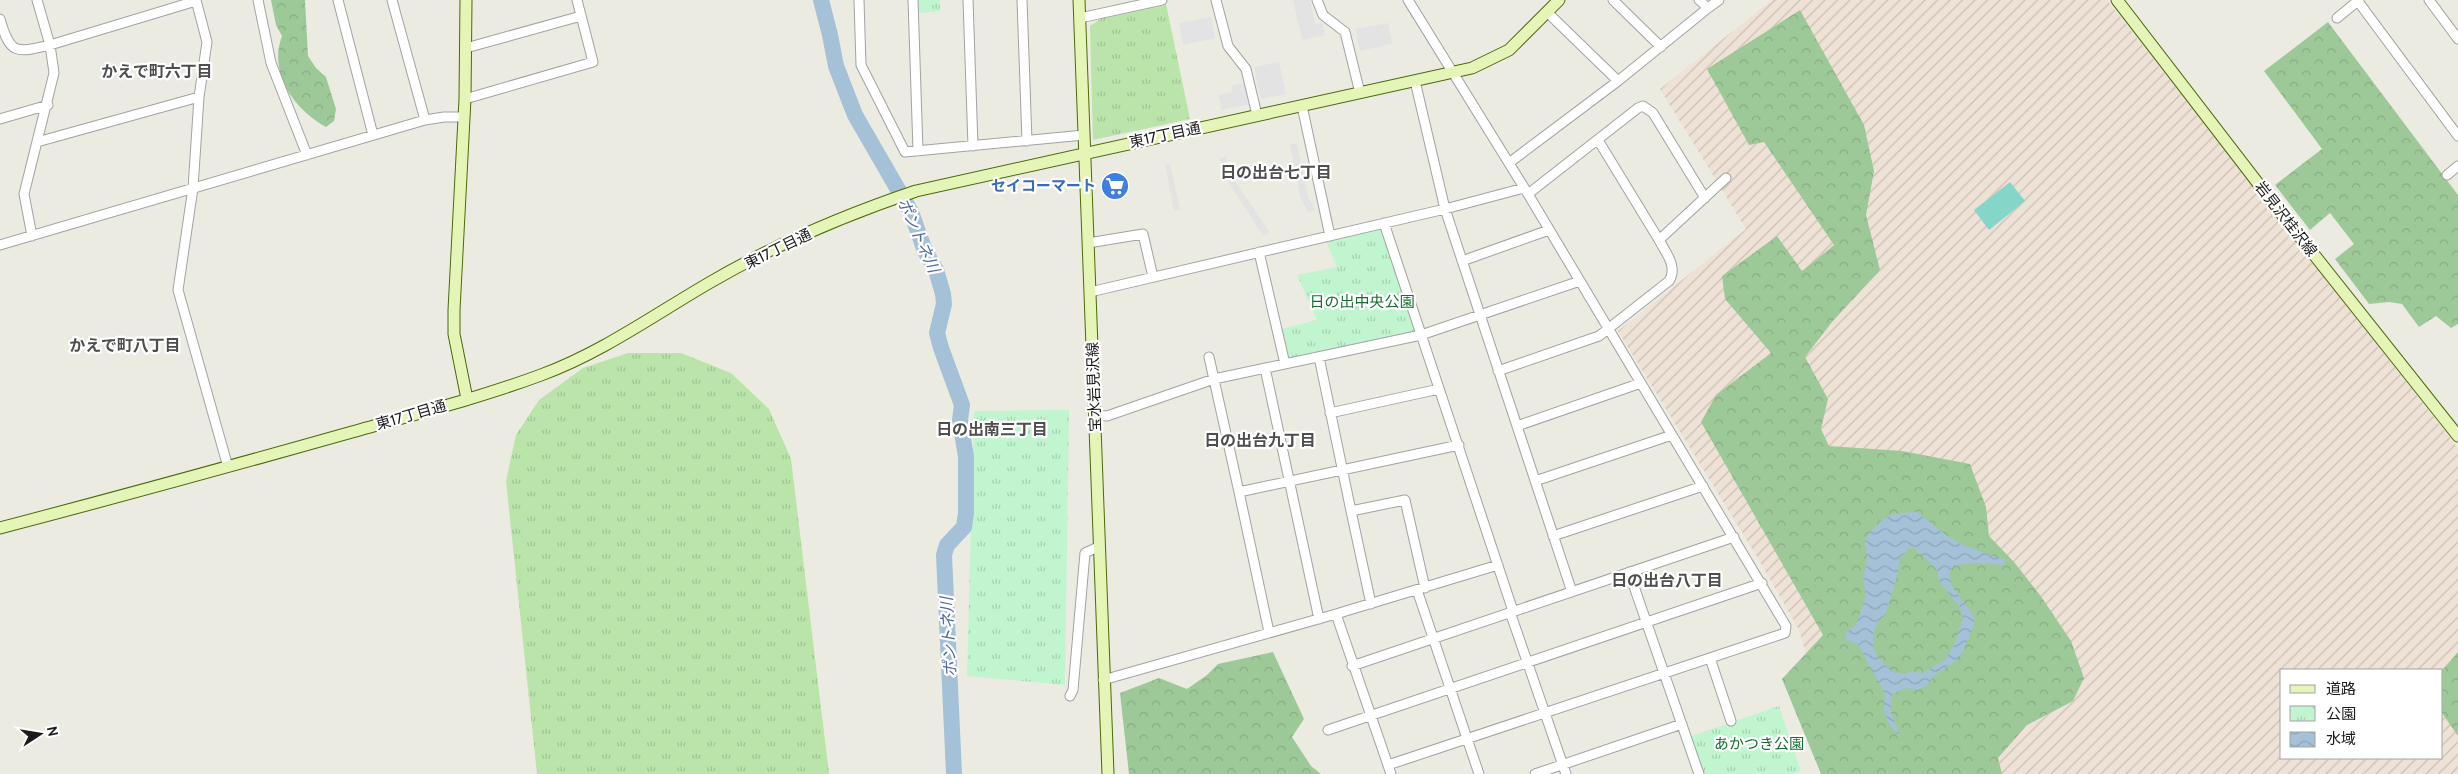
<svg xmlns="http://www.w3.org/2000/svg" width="2458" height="774" viewBox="0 0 2458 774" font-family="Cabin,'Noto Sans JP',sans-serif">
	<defs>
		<pattern id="military-furrows" width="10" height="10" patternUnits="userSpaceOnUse" patternTransform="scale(1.25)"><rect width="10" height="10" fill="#eee1d5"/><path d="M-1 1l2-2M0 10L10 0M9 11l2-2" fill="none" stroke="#ccc0b6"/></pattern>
		<pattern id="grass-tufts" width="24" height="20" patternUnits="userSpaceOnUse" patternTransform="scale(1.25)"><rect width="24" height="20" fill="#bae4aa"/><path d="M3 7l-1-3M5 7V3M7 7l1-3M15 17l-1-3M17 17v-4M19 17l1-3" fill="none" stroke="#9fc392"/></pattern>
		<pattern id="forest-crowns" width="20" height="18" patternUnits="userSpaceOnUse" patternTransform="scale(1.25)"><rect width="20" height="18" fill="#9dc999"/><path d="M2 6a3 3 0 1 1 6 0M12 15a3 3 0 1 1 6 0" fill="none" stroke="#87ac83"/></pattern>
		<pattern id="park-tufts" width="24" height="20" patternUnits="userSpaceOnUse" patternTransform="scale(1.25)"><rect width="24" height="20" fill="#c0f5cf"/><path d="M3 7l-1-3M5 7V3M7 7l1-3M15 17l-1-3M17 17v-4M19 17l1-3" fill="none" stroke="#a4d1b1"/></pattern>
		<pattern id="water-waves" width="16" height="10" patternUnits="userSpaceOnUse" patternTransform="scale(1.25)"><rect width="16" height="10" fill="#a4c1d8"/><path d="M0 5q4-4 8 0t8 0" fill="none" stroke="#8da5b9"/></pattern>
	</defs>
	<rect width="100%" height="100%" fill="#ecebe2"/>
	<path fill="url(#military-furrows)" fill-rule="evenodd" d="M 1772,0 L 2107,0 L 2458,448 L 2458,774 L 1840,774 L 1799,630 L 1756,555 L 1618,331 L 1746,229 L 1660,89 ZM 2282,670 L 2442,670 L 2442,758 L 2282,758 Z"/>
	<path fill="url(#grass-tufts)" d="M 1166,4 L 1190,119 L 1093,140 L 1090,26 L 1104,17 Z
		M 628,353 L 681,353 L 731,373 L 769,409 L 791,459 L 829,774 L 537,774 L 506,481 L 516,435 L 539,400 L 583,368 Z"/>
	<path fill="url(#forest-crowns)" d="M 271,0 L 305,0 L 308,56 L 316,68 L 326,77 L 336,109 L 334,121 L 326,127 C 294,109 268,73 282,36 L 276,25 Z
		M 1800,10 L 1864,125 L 1874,171 L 1866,215 L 1880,270 L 1832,322 L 1805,357 L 1828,399 L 1821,429 L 1829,446 L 1902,451 L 1970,464 L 1986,507 L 1989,536 L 2014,562 L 2040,595 L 2071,641 L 2084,678 L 2073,701 L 2027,725 L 1998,758 L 2002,774 L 1821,774 L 1782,679 L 1823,635 L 1701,422 L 1716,395 L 1771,353 L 1725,299 L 1722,276 L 1777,236 L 1802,271 L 1834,245 L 1764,142 L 1749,145 L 1707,69 Z
		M 2328,22 L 2458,195 L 2458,324 L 2451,328 L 2436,316 L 2419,327 L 2402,304 L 2389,302 L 2369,304 L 2335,259 L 2354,244 L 2330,213 L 2310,230 L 2275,185 L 2322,149 L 2264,71 Z
		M 1273,652 L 1304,719 L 1292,737 L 1311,766 L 1321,774 L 1129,774 L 1120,693 L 1159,678 L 1187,689 L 1207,675 L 1218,664 Z
		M 2458,652 L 2458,736 L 2442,713 L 2442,671 Z"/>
	<path fill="url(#park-tufts)" d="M 918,0 L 940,0 L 940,11 L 919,13 Z
		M 1382,227 L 1418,334 L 1288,361 L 1282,329 L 1317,320 L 1297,275 L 1337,267 L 1326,241 Z
		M 1069,410 L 1065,685 L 967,676 L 974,411 Z
		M 1779,706 L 1801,771 L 1792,774 L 1704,774 L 1691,736 Z"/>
	<path fill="#84d7c8" d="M 2010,182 L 2025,201 L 1989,230 L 1974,210 Z"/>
	<path fill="#e3e3e3" d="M 1293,0 L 1310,0 L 1315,24 L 1322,23 L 1325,35 L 1302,40 Z
		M 1211,17 L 1215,38 L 1183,45 L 1179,23 Z
		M 1388,23 L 1392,44 L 1360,51 L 1355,29 Z
		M 1279,62 L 1286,94 L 1261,99 L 1254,67 Z
		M 1244,83 L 1249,104 L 1222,110 L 1218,95 L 1233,92 L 1231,86 Z
		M 1297,143 L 1308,196 L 1315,210 L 1309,213 L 1301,200 L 1290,144 Z
		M 1226,156 L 1229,172 L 1270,233 L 1263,236 L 1223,174 L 1220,158 Z
		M 1170,163 L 1180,210 L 1174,211 L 1165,164 Z"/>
	<path fill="url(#water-waves)" fill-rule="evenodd" d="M 1917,512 L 1947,536 L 1965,546 L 2005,560 L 2004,565 L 1976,563 L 1954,565 L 1949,574 L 1951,585 L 1974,617 L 1974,626 L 1964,649 L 1958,659 L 1934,676 L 1927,685 L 1918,690 L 1905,688 L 1892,694 L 1890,710 L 1901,739 L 1889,724 L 1884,712 L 1885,694 L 1858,644 L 1847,641 L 1845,633 L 1856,625 L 1866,596 L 1863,580 L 1867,559 L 1865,539 C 1885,515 1885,514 1917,512 ZM 1909,548 L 1914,548 L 1937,569 L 1939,581 L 1960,607 L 1963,618 L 1954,645 L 1945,660 L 1923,673 L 1913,672 L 1901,674 L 1892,671 L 1880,660 L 1873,649 L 1873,633 L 1878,622 L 1885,615 L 1896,580 L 1900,558 Z"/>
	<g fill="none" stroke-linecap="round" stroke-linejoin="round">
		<path stroke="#a4c1d8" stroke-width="16" d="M 821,0 L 830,35 L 836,66 L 855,115 L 911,212 L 925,251 L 936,270 L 943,294 L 944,304 L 937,333 L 941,348 L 962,405 L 960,420 L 966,457 L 966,513 L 964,527 L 947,545 L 944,555 L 954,774"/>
		<defs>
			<path id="street" d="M 196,0 L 207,42 L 199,97 L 193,188 L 178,290 L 228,467
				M 258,0 L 271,63 L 307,155
				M 338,0 L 373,135
				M 392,0 L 425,120
				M 859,0 L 861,65 L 905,152 L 1084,135
				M 913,0 L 918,151
				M 968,0 L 973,146
				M 1022,0 L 1027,141
				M 1216,0 L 1228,46 L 1246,69 L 1257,115
				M 1317,0 L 1323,15 L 1345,32 L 1360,93
				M 1613,0 L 1661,47
				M 1699,0 L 1708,8 L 1719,0
				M 2357,0 L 2458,136
				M 2429,0 L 2458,39
				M 1547,12 L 1618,81
				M 1080,18 L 1162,0
				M 2337,18 L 2359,0
				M 0,19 C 10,55 16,53 50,45 L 196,1
				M 466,48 L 581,16
				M 1415,81 L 1445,209 L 1572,592
				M 465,99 L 593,62 L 577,0
				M 1302,106 L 1330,236
				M 0,119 L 48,105
				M 1598,140 L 1659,240
				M 37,142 L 199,97
				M 1509,163 L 1618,81 L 1708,8
				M 2447,175 L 2458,166
				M 1528,194 L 1638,108 L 1643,106 L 1653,113 L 1705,198
				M 1384,223 L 1513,611
				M 32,236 L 24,194 L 54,73 L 50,45 L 37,0
				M 1088,243 L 1143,234 L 1153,277
				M 0,245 L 425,120 L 444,117 L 464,117
				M 1259,252 L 1285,364
				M 1462,261 L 1549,230
				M 1090,292 L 1445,209 L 1524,188
				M 1209,357 L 1239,492 L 1459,445
				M 1319,357 L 1351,511 L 1405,500 L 1425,588
				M 1265,368 L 1319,619
				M 1498,371 L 1599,336 L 1669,281 C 1678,267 1666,253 1659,240 L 1726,178
				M 1330,413 L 1439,389
				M 1095,415 L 1107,416 L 1214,379 L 1421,335 L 1580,281
				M 1517,426 L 1641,383
				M 1535,481 L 1672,435
				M 1239,492 L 1269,632
				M 1351,511 L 1371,604
				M 1553,536 L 1703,486
				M 1629,572 L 1699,774
				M 1417,590 L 1479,774
				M 1510,612 L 1566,774
				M 1336,614 L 1498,565
				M 1710,658 L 1731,721
				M 1352,666 L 1734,537
				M 1103,680 L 1336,614 L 1391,774
				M 1070,696 L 1073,690 L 1085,553 L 1098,547
				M 1328,730 L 1762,583
				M 1388,765 L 1779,635 L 1785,633 L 1786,626 L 1528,194 L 1408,0
				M 1535,774 L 1682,724"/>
			<path id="secondary" d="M 466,0 L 465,99 L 454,310 L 454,334 L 467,399
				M 1079,0 L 1108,774
				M 2117,0 L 2277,208 L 2458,436
				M 0,528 C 118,497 235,465 352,432 C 415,414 479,398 541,375 C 601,353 654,315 709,283 C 774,245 845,215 916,191 L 1472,68 L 1509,50 L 1559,0"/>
		</defs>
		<use href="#street" stroke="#a2a2a2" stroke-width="11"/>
		<use href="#secondary" stroke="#4b690b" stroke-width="13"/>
		<use href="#street" stroke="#fff" stroke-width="9"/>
		<use href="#secondary" stroke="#e5f5b7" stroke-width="11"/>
	</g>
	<defs>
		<symbol id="supermarket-disc" viewBox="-11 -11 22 22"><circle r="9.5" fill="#3f7fe0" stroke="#fff"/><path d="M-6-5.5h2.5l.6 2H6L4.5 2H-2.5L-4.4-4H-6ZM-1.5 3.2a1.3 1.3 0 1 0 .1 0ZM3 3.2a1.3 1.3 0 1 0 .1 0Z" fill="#fff"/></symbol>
	</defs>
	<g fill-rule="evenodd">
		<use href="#supermarket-disc" x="1099" y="170" width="32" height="32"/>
	</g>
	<g text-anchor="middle" stroke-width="4.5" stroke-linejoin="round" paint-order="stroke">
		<g font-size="15" fill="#1b1b1b" stroke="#fff">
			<text transform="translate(1165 135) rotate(-12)" y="5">東17丁目通</text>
			<text transform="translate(2286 219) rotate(52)" y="5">岩見沢桂沢線</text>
			<text transform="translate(778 249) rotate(-26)" y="5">東17丁目通</text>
			<text transform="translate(1094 387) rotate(-92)" y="5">宝水岩見沢線</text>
			<text transform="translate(411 415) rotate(-16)" y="5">東17丁目通</text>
		</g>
		<g font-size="15" font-weight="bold" fill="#366cbe" stroke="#fff" text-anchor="end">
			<text x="1096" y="191">セイコーマート</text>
		</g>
		<g font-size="15" fill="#12712e" stroke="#fff">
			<text x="1362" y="307">日の出中央公園</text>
			<text x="1759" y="749">あかつき公園</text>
		</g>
		<g font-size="16" font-weight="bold" fill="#4e4e4e" stroke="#fff">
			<text x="157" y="77">かえで町六丁目</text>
			<text x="1276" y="178">日の出台七丁目</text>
			<text x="125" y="351">かえで町八丁目</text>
			<text x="992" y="435">日の出南三丁目</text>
			<text x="1260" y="446">日の出台九丁目</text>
			<text x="1667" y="586">日の出台八丁目</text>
		</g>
		<g font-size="16" font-style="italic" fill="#4f68a4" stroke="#fff">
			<text transform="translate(919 235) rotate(66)" y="6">ポントネ川</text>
			<text transform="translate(948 637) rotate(-93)" y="6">ポントネ川</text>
		</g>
	</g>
	<rect x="2280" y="669" width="162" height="90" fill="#ffffff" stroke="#a4a4a4"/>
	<rect x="2290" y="685" width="25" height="8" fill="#e5f5b7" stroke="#a4a4a4"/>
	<text x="2326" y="694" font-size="15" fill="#1b1b1b">道路</text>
	<rect x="2290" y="706" width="25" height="15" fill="url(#park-tufts)" stroke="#a4a4a4"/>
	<text x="2326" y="719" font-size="15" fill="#1b1b1b">公園</text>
	<rect x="2290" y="732" width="25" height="15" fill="url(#water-waves)" stroke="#a4a4a4"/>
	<text x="2326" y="744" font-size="15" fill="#1b1b1b">水域</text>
	<g transform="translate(40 734) rotate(78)" stroke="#ffffff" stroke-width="4" paint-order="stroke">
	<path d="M0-4L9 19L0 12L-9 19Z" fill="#1b1b1b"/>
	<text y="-8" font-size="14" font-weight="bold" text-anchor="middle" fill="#1b1b1b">N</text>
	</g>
</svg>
